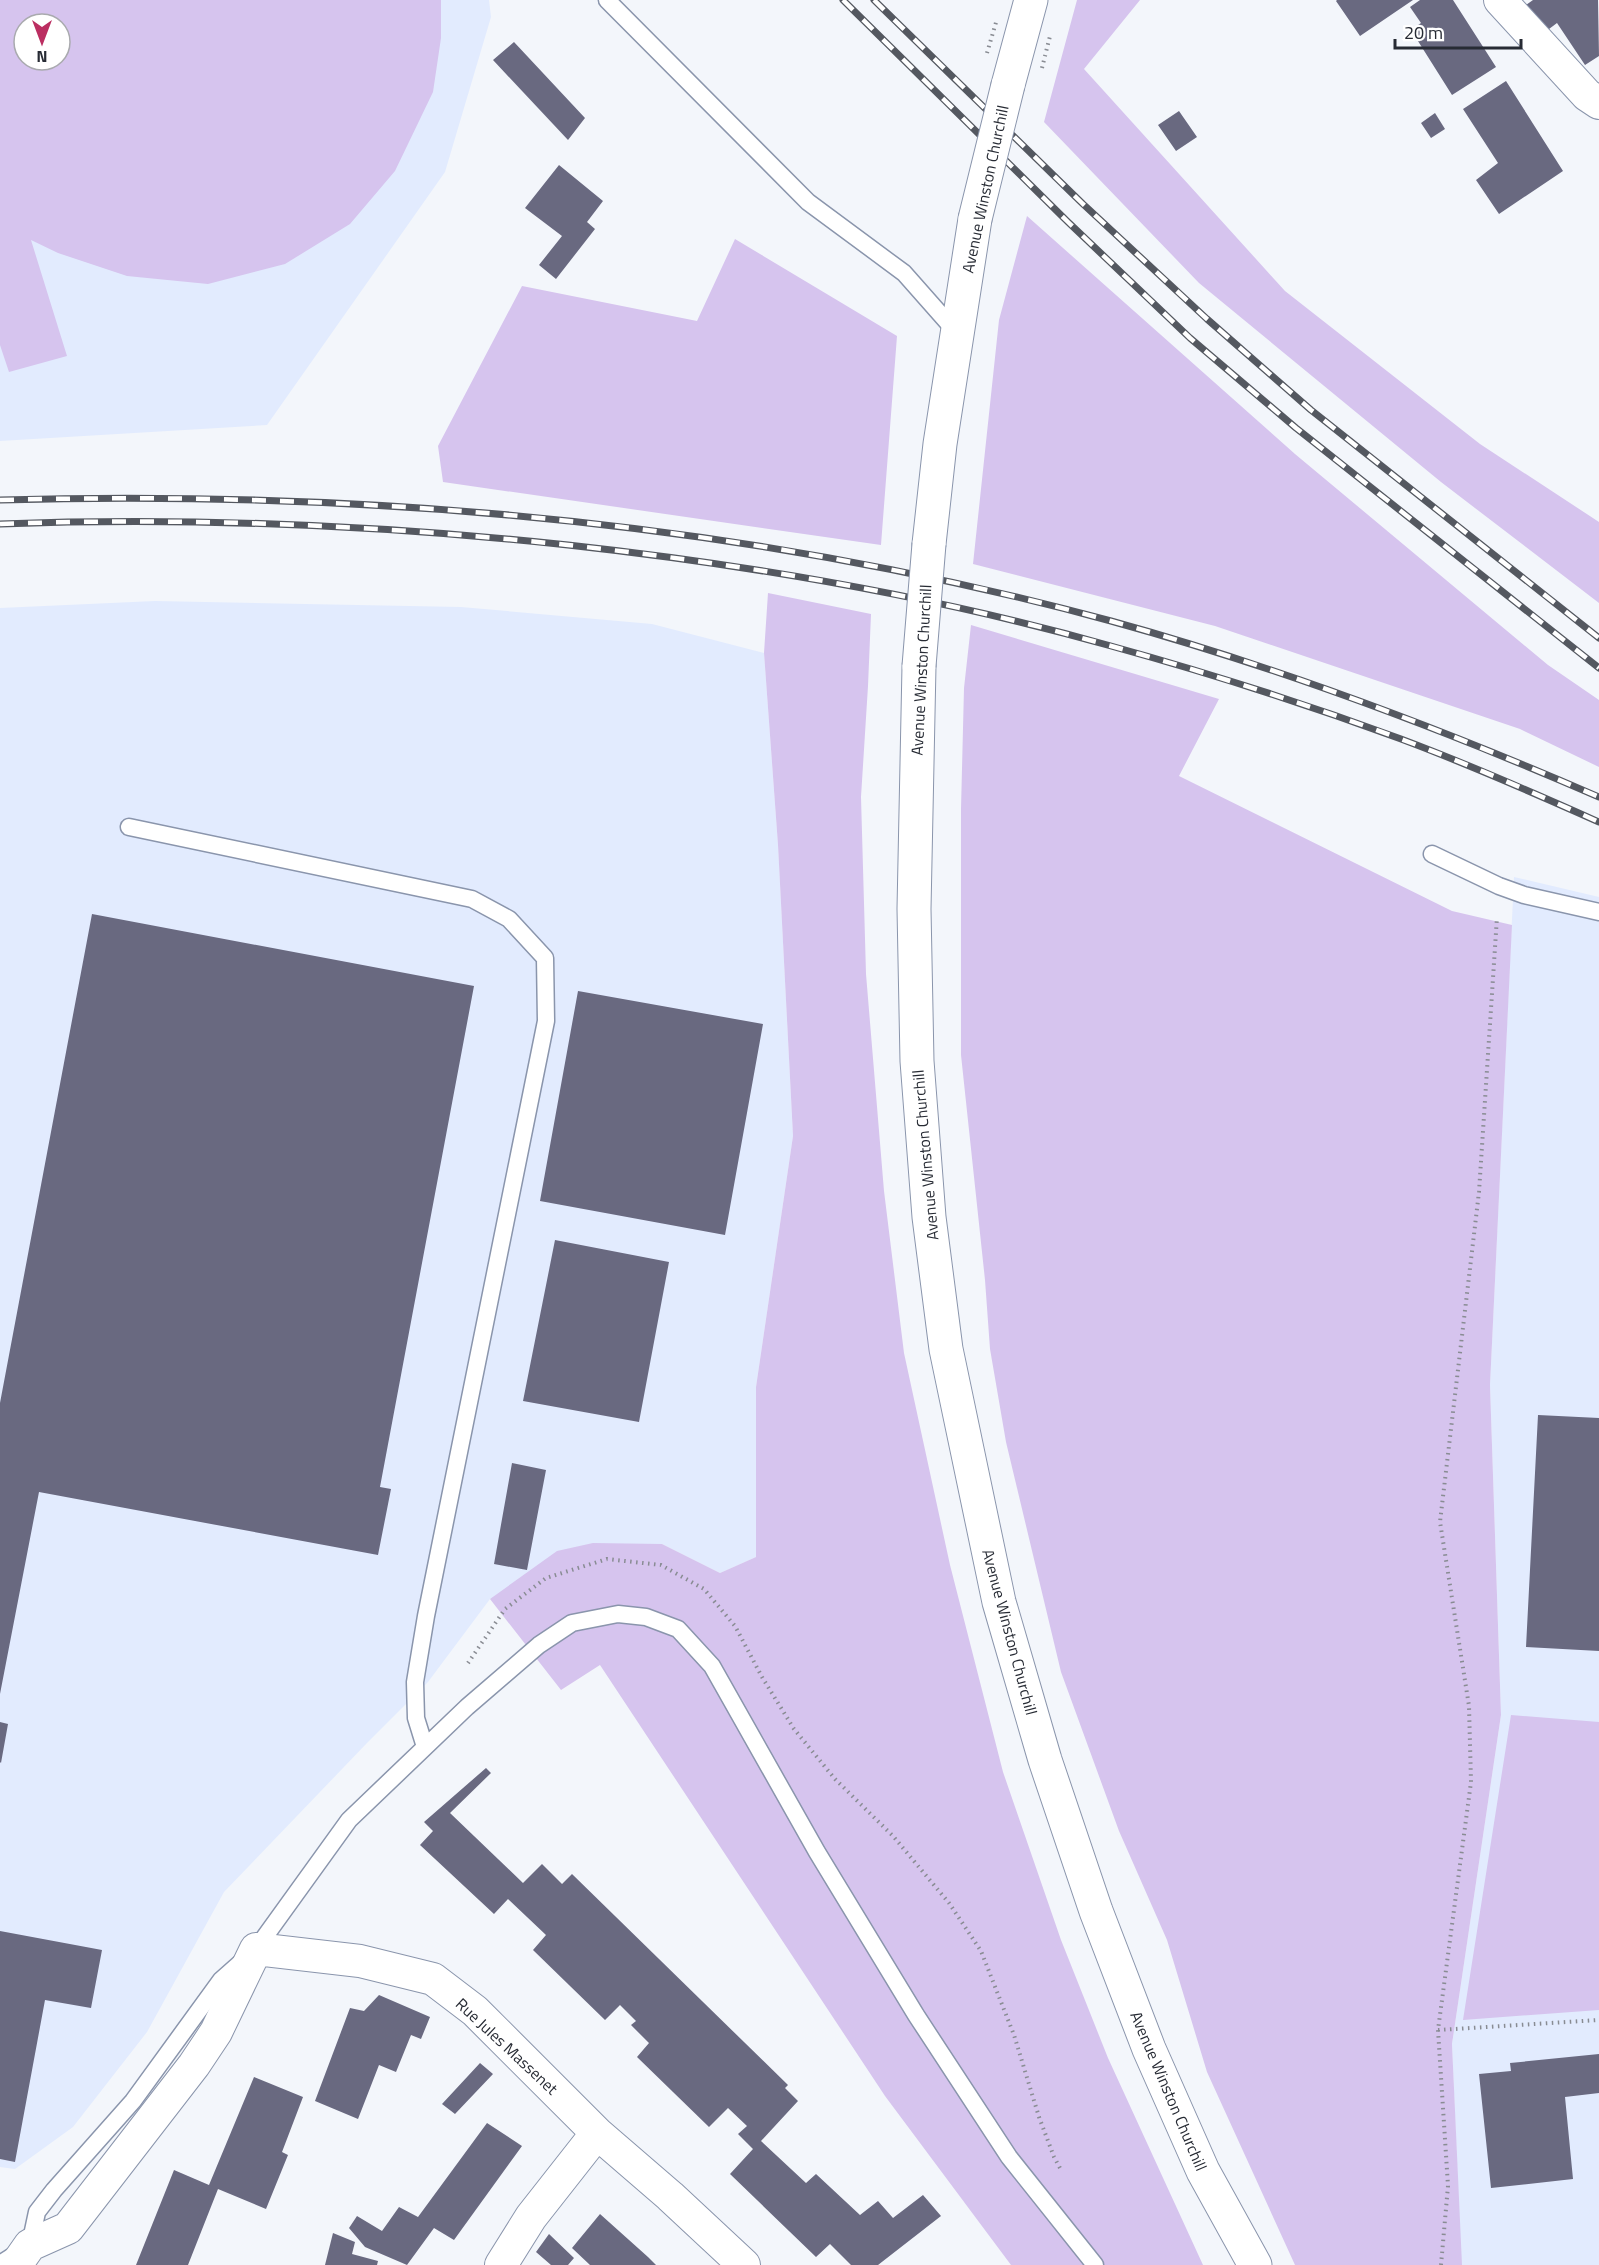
<svg xmlns="http://www.w3.org/2000/svg" width="1599" height="2265" viewBox="0 0 1599 2265" font-family="'Titillium Web',sans-serif">
	<rect width="100%" height="100%" fill="#f3f6fb"/>
	<path fill="#e2ebfe" fill-rule="evenodd" d="M 0,0 L 489,0 L 491,17 L 445,172 L 267,425 L 0,441 ZM 24,24 L 60,24 L 60,60 L 24,60 Z
		M 155,601 L 461,607 L 652,624 L 764,653 L 778,845 L 793,1136 L 756,1387 L 756,1557 L 720,1573 L 662,1544 L 490,1599 L 428,1682 L 367,1743 L 224,1892 L 147,2032 L 73,2127 L 15,2169 L 0,2167 L 0,608 Z
		M 1514,877 L 1599,897 L 1599,2265 L 1462,2265 L 1461,2260 L 1452,2044 L 1501,1715 L 1490,1385 Z"/>
	<path fill="#d6c4ee" fill-rule="evenodd" d="M 0,0 L 441,0 L 441,38 L 433,92 L 395,171 L 350,224 L 285,264 L 208,284 L 127,276 L 58,253 L 31,240 L 67,356 L 9,372 L 0,345 ZM 24,24 L 60,24 L 60,60 L 24,60 Z
		M 1077,0 L 1140,0 L 1084,69 L 1285,291 L 1480,444 L 1599,522 L 1599,603 L 1441,482 L 1199,283 L 1044,122 Z
		M 1027,216 L 1295,454 L 1548,665 L 1599,700 L 1599,767 L 1520,729 L 1215,626 L 973,564 L 999,320 Z
		M 735,239 L 897,336 L 881,545 L 443,482 L 438,446 L 522,286 L 697,321 Z
		M 768,593 L 871,614 L 868,686 L 861,797 L 866,974 L 884,1191 L 904,1353 L 950,1565 L 1003,1772 L 1061,1940 L 1108,2058 L 1203,2265 L 1011,2265 L 885,2096 L 600,1665 L 561,1690 L 490,1599 L 557,1551 L 593,1543 L 662,1544 L 720,1573 L 756,1557 L 756,1387 L 793,1136 L 778,845 L 764,653 Z
		M 971,625 L 1219,699 L 1179,776 L 1452,911 L 1512,925 L 1490,1385 L 1501,1715 L 1452,2044 L 1462,2265 L 1295,2265 L 1207,2072 L 1167,1940 L 1119,1831 L 1061,1672 L 1006,1442 L 990,1349 L 985,1280 L 961,1055 L 961,809 L 964,688 Z
		M 1511,1715 L 1599,1722 L 1599,2010 L 1463,2020 Z"/>
	<path fill="#696980" d="M 1337,0 L 1413,0 L 1360,36 L 1336,1 Z
		M 1420,0 L 1453,0 L 1496,67 L 1452,95 L 1411,30 L 1421,23 L 1410,7 Z
		M 1533,0 L 1598,0 L 1599,56 L 1585,65 L 1557,23 L 1545,32 L 1526,5 Z
		M 514,42 L 585,118 L 568,140 L 493,60 Z
		M 1506,81 L 1563,171 L 1499,214 L 1476,180 L 1498,163 L 1463,109 Z
		M 1179,111 L 1197,137 L 1176,151 L 1158,125 Z
		M 1435,113 L 1445,129 L 1431,138 L 1421,123 Z
		M 559,165 L 603,201 L 587,222 L 595,229 L 556,279 L 539,265 L 562,236 L 525,208 Z
		M 92,914 L 474,986 L 380,1487 L 391,1489 L 378,1555 L 39,1492 L 0,1694 L 0,1403 Z
		M 578,991 L 763,1024 L 725,1235 L 540,1201 Z
		M 555,1240 L 669,1262 L 639,1422 L 523,1401 Z
		M 1538,1415 L 1599,1418 L 1599,1651 L 1526,1647 Z
		M 512,1463 L 546,1470 L 527,1570 L 494,1564 Z
		M 0,1722 L 8,1724 L 1,1763 L 0,1762 Z
		M 486,1768 L 491,1773 L 450,1813 L 523,1883 L 542,1864 L 562,1884 L 572,1874 L 788,2085 L 785,2088 L 798,2101 L 761,2141 L 806,2183 L 816,2174 L 860,2215 L 878,2201 L 893,2218 L 923,2195 L 941,2216 L 878,2265 L 851,2265 L 830,2244 L 816,2257 L 730,2174 L 753,2149 L 738,2134 L 747,2126 L 728,2108 L 709,2127 L 637,2057 L 649,2043 L 631,2025 L 636,2021 L 620,2005 L 605,2020 L 533,1950 L 546,1935 L 508,1899 L 494,1914 L 420,1845 L 433,1831 L 424,1822 Z
		M 0,1931 L 102,1950 L 91,2008 L 45,2000 L 15,2162 L 0,2159 Z
		M 379,1995 L 430,2017 L 421,2039 L 411,2035 L 396,2072 L 379,2065 L 358,2119 L 315,2101 L 350,2008 L 364,2011 Z
		M 1599,2054 L 1599,2093 L 1565,2097 L 1573,2179 L 1491,2188 L 1479,2074 L 1511,2071 L 1510,2063 Z
		M 480,2063 L 493,2074 L 455,2114 L 442,2104 Z
		M 254,2077 L 303,2097 L 282,2152 L 288,2155 L 266,2209 L 218,2189 L 188,2265 L 136,2265 L 174,2170 L 209,2185 Z
		M 487,2123 L 522,2146 L 454,2240 L 434,2228 L 407,2265 L 365,2247 L 349,2228 L 357,2216 L 382,2231 L 399,2207 L 418,2217 Z
		M 600,2214 L 648,2257 L 656,2265 L 590,2265 L 572,2248 Z
		M 333,2233 L 355,2242 L 352,2254 L 378,2261 L 377,2265 L 325,2265 Z
		M 549,2234 L 574,2258 L 568,2265 L 551,2265 L 536,2252 Z"/>
	<g fill="none" stroke-linecap="round" stroke-linejoin="round">
		<defs>
			<path id="service" d="M 607,0 L 808,202 L 904,273 L 957,333
				M 129,827 L 472,899 L 509,919 L 545,958 L 546,1021 L 426,1616 L 415,1682 L 416,1718 L 425,1747
				M 1432,854 L 1499,886 L 1524,895 L 1599,912
				M 0,2264 L 30,2245 L 37,2212 L 54,2190 L 133,2101 L 221,1980 L 256,1949 L 349,1820 L 467,1707 L 539,1645 L 572,1623 L 618,1614 L 646,1617 L 678,1629 L 712,1666 L 817,1852 L 916,2015 L 1009,2157 L 1095,2265"/>
			<path id="minor" d="M 1500,0 L 1587,95 L 1599,103
				M 16,2265 L 30,2245 L 68,2228 L 194,2065 L 216,2032 L 256,1949 L 360,1961 L 433,1979 L 475,2011 L 597,2133 L 670,2196 L 744,2265
				M 501,2265 L 531,2217 L 597,2133"/>
			<path id="secondary" d="M 1008,85 L 1031,0
				M 929,544 L 940,444 L 975,219
				M 919,666 L 914,909 L 917,1061 L 929,1217 L 946,1349 L 999,1602 L 1045,1760 L 1096,1911 L 1149,2049 L 1203,2171 L 1255,2265"/>
		</defs>
		<use href="#service" stroke="#8a95ac" stroke-width="19"/>
		<use href="#minor" stroke="#8a95ac" stroke-width="34"/>
		<use href="#secondary" stroke="#8a95ac" stroke-width="35"/>
		<path stroke="#898c93" stroke-width="4" stroke-dasharray="1.5 4.5" stroke-linecap="butt" d="M 468,1663 L 505,1609 L 546,1578 L 607,1559 L 661,1565 L 704,1589 L 735,1626 L 762,1677 L 794,1729 L 835,1779 L 893,1836 L 949,1903 L 981,1951 L 1014,2035 L 1039,2117 L 1054,2157 L 1060,2168
			M 1438,2030 L 1599,2020
			M 1441,2265 L 1448,2186 L 1438,2030 L 1471,1782 L 1469,1706 L 1440,1522 L 1479,1192 L 1497,917"/>
		<use href="#service" stroke="#fff" stroke-width="16"/>
		<use href="#minor" stroke="#fff" stroke-width="32"/>
		<use href="#secondary" stroke="#fff" stroke-width="33"/>
		<defs>
			<path id="rail" d="M 843,0 L 1068,222 L 1190,338 L 1296,428 L 1599,668
				M 874,0 L 1083,204 L 1207,319 L 1311,410 L 1599,638
				M 0,500 C 373,490 750,523 1111,621 C 1278,667 1440,728 1599,797
				M 0,524 C 190,517 379,525 568,545 C 751,565 934,596 1111,646 C 1209,673 1306,704 1401,739 C 1468,764 1534,793 1599,822"/>
		</defs>
		<use href="#rail" stroke="#545860" stroke-width="7"/>
		<use href="#rail" stroke="#fff" stroke-width="4.5" stroke-dasharray="14" stroke-linecap="butt"/>
		<defs>
			<path id="secondary-bridge" d="M 975,219 L 1008,85
				M 919,666 L 929,544"/>
		</defs>
		<use href="#secondary-bridge" stroke="#8a95ac" stroke-width="35" stroke-linecap="butt"/>
		<path stroke="#898c93" stroke-width="4" stroke-dasharray="1.5 4.5" stroke-linecap="butt" d="M 987,53 L 997,19
			M 1042,68 L 1050,36"/>
		<use href="#secondary-bridge" stroke="#fff" stroke-width="33"/>
	</g>
	<g text-anchor="middle" stroke-width="6" stroke-linejoin="round" paint-order="stroke">
		<g font-size="16" fill="#272b34" stroke="#fff">
			<text transform="translate(985 189) rotate(-78)" y="6">Avenue Winston Churchill</text>
			<text transform="translate(921 670) rotate(-87)" y="6">Avenue Winston Churchill</text>
			<text transform="translate(925 1155) rotate(-95)" y="6">Avenue Winston Churchill</text>
			<text transform="translate(1010 1632) rotate(75)" y="6">Avenue Winston Churchill</text>
			<text transform="translate(507 2046) rotate(43)" y="6">Rue Jules Massenet</text>
			<text transform="translate(1169 2091) rotate(67)" y="6">Avenue Winston Churchill</text>
		</g>
	</g>
	<g transform="translate(42 42) rotate(180)"><circle r="28" fill="#ffffff" stroke="#a9aaae" stroke-width="1.5"/>
	<path d="M0-4.5L10 22L0 15L-10 22Z" fill="#bb2e61"/>
	<text y="-9" font-size="16" font-weight="bold" text-anchor="middle" fill="#272b34">N</text>
	</g>
	<path d="M1395 39v9h126v-9" fill="none" stroke="#272b34" stroke-width="3"/>
	<text x="1404" y="39" font-size="18" fill="#272b34" stroke="#ffffff" stroke-width="4.5" paint-order="stroke">20 m</text>
</svg>
